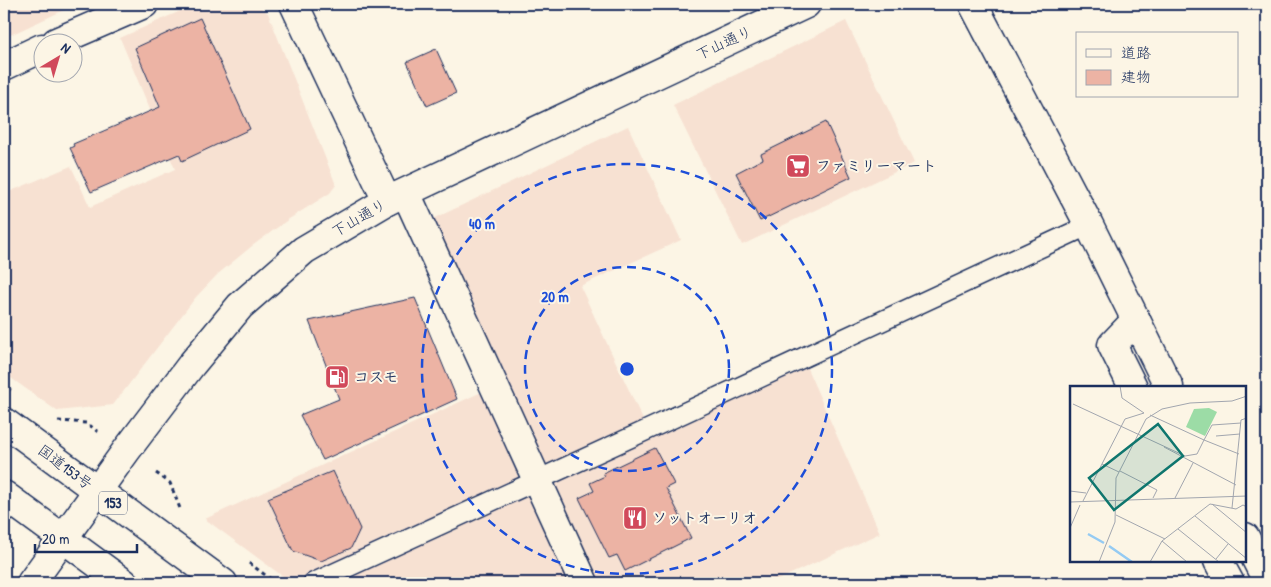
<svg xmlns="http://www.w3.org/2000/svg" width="1271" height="587" viewBox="0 0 1271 587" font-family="'Patrick Hand','Klee One',sans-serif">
	<rect width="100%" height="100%" fill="#fcf5e5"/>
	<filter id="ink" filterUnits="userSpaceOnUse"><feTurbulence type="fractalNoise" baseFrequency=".02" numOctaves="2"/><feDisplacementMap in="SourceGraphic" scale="10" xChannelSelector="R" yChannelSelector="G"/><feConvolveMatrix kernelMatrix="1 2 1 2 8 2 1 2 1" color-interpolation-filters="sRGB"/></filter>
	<g filter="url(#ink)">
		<path fill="#f7e1d2" d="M 4,4 L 77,4 L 4,38 Z
			M 196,4 L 257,4 L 268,13 L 336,185 L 330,193 L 289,219 L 252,246 L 218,274 L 196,297 L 113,405 L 57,411 L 4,373 L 4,194 L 71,166 L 90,207 L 175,169 L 120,38 Z
			M 846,21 L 914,163 L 742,245 L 673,105 Z
			M 628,126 L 681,240 L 580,286 L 643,420 L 798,348 L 880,533 L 771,583 L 594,583 L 429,221 Z
			M 486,390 L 575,583 L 292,583 L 205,519 Z"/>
		<path fill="#ecb3a4" stroke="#1b2f5e" d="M 200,18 L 250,129 L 182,161 L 179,154 L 91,192 L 70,148 L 74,146 L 73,144 L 160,107 L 135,48 Z
			M 436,49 L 456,93 L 427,106 L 407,62 Z
			M 826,122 L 851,177 L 760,221 L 736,173 L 763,159 L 761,154 Z
			M 415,298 L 457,399 L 323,460 L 300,415 L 339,399 L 309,321 Z
			M 655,448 L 674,484 L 666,488 L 691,538 L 625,571 L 617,555 L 609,558 L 579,498 L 594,491 L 590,483 L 605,476 L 603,473 Z
			M 333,471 L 360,529 L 351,548 L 321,561 L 293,551 L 268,498 Z"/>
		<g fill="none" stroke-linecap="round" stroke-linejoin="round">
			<defs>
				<path id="service" d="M 313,583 L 647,430 L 1089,225"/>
				<path id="minor" d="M 294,4 L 387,201
					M 56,42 L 144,4
					M 4,66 L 42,48
					M 406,193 L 584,583
					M 1133,387 L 1112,345 L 1136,320
					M 1218,561 L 1230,583"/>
				<path id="tertiary" d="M 973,4 L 1089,225 L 1169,387
					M 1245,537 L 1267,581
					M 31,583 L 126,451 L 192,364 L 240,306 L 304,250 L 387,201 L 806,4"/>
				<path id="trunk" d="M 4,422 L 223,583
					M 4,495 L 124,583"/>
			</defs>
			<use href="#service" stroke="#1b2f5e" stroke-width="22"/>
			<use href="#minor" stroke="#1b2f5e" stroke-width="31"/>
			<use href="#tertiary" stroke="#1b2f5e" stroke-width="31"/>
			<use href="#trunk" stroke="#1b2f5e" stroke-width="31"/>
			<path stroke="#1b2f5e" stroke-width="3" stroke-dasharray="4 4" stroke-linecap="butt" d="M 4,385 L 11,390
				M 58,421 L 87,423 L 98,432
				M 156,473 L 170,483 L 181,511
				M 249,563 L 276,583"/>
			<use href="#service" stroke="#fcf5e5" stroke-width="19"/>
			<use href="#minor" stroke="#fcf5e5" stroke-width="28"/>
			<use href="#tertiary" stroke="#fcf5e5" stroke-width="28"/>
			<use href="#trunk" stroke="#fcf5e5" stroke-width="28"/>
		</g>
	</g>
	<g fill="none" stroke="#1d4ed8" stroke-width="2.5" stroke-dasharray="9 6">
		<circle cx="627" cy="369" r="102"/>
		<circle cx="627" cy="369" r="205"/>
	</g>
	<defs>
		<symbol id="supermarket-square" viewBox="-11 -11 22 22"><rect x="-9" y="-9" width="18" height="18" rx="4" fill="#d1495b" stroke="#fcf5e5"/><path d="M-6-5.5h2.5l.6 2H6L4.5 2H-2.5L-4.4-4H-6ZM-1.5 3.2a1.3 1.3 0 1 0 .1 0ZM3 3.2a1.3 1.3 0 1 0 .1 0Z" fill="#fff"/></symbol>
		<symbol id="fuel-square" viewBox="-11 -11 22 22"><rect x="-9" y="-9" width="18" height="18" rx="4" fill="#d1495b" stroke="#fcf5e5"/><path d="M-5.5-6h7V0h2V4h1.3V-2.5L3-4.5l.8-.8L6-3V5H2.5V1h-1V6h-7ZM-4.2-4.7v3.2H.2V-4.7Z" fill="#fff"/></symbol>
		<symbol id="restaurant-square" viewBox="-11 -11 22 22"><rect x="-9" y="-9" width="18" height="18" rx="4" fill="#d1495b" stroke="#fcf5e5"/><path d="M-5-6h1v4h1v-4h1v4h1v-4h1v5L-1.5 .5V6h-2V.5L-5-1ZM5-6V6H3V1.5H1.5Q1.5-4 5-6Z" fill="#fff"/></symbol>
	</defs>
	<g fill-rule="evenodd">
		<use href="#supermarket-square" x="784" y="152" width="28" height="28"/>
		<use href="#fuel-square" x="323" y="363" width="28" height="28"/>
		<use href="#restaurant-square" x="621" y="504" width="28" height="28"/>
	</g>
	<g text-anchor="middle" stroke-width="4" stroke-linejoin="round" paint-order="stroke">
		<rect fill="#fcf5e5" stroke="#5e6a86" stroke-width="1" x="99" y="491.5" width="28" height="23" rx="4"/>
		<g font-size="14" font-weight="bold" fill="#1b2f5e">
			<text x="113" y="508">153</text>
		</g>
		<g font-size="15" fill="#1b2f5e" stroke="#fcf5e5">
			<text transform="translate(724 43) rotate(-25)" y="5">下山通り</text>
			<text transform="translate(359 218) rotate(-30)" y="5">下山通り</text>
			<text transform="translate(65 467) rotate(37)" y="5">国道153号</text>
		</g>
		<g font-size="15" font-weight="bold" fill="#1b2f5e" stroke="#fcf5e5" text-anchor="start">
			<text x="816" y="171">ファミリーマート</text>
			<text x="354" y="382">コスモ</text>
			<text x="652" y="523">ソットオーリオ</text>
		</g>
	</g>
	<g transform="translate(1070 386)">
		<rect width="176" height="176" fill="#fcf5e5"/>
		<path d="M 139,22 L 147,26 L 135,50 L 116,41 L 124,23 Z" fill="#9cdca6"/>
		<path fill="none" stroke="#95cbf3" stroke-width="2.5" d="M 18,148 L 34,157M 39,160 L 62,176"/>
		<path fill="none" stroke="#a2a6af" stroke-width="1" d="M 3,18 L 115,70 L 127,68 L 134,54 L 169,68M 80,29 L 134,54 L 142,39 L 171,37M 146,50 L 170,48M 94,61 L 166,99M 32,78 L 49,86M 50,85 L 87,104 L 83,112M 0,105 L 16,107M 105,112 L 123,77M 13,115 L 55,33 L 74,27 L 52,12 L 50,0M 0,116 L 177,110M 142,118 L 177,147M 162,122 L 171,34 L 177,32M 46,129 L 95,153M 125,130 L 177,173M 0,142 L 10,119M 108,143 L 149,176M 92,155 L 117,176M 146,173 L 158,158M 29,176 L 45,136 L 46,92 L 76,33 L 92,23 L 120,17 L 162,15 L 177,10M 80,176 L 92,155 L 140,118 L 166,123 L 173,119 L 177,121"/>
		<path fill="#0f766e" fill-opacity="0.15" stroke="#0f766e" stroke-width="2.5" d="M 88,38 L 113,70 L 44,124 L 19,92 Z"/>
		<rect width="176" height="176" fill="none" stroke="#1b2f5e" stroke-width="2.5"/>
	</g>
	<circle cx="627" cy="369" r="8" fill="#1d4ed8" stroke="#fcf5e5" stroke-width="2.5"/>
	<g font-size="15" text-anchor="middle" font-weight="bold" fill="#1d4ed8" stroke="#fcf5e5" stroke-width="4" stroke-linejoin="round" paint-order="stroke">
		<text x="482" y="229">40 m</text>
		<text x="555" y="302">20 m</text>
	</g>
	<rect width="1271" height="587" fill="none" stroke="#fcf5e5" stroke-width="20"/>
	<rect x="10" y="10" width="1251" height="567" fill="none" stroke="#1b2f5e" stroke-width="2" filter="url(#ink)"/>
	<rect x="1076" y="32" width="162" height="65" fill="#fcf5e5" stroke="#a2a6af"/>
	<rect x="1086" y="49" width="25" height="8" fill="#fcf5e5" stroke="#a2a6af"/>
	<text x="1121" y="58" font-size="15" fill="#1b2f5e">道路</text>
	<rect x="1086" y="70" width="25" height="15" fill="#ecb3a4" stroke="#a2a6af"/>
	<text x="1121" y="82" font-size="15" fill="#1b2f5e">建物</text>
	<g transform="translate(58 58) rotate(38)"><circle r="24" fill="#fcf5e5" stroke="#a2a6af"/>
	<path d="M0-4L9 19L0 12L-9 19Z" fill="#d1495b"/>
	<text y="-8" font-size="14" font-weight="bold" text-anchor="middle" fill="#1b2f5e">N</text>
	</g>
	<path d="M35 544v8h102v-8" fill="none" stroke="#1b2f5e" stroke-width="2.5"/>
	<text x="42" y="544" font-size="15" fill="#1b2f5e" stroke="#fcf5e5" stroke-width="4" paint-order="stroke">20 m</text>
</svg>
